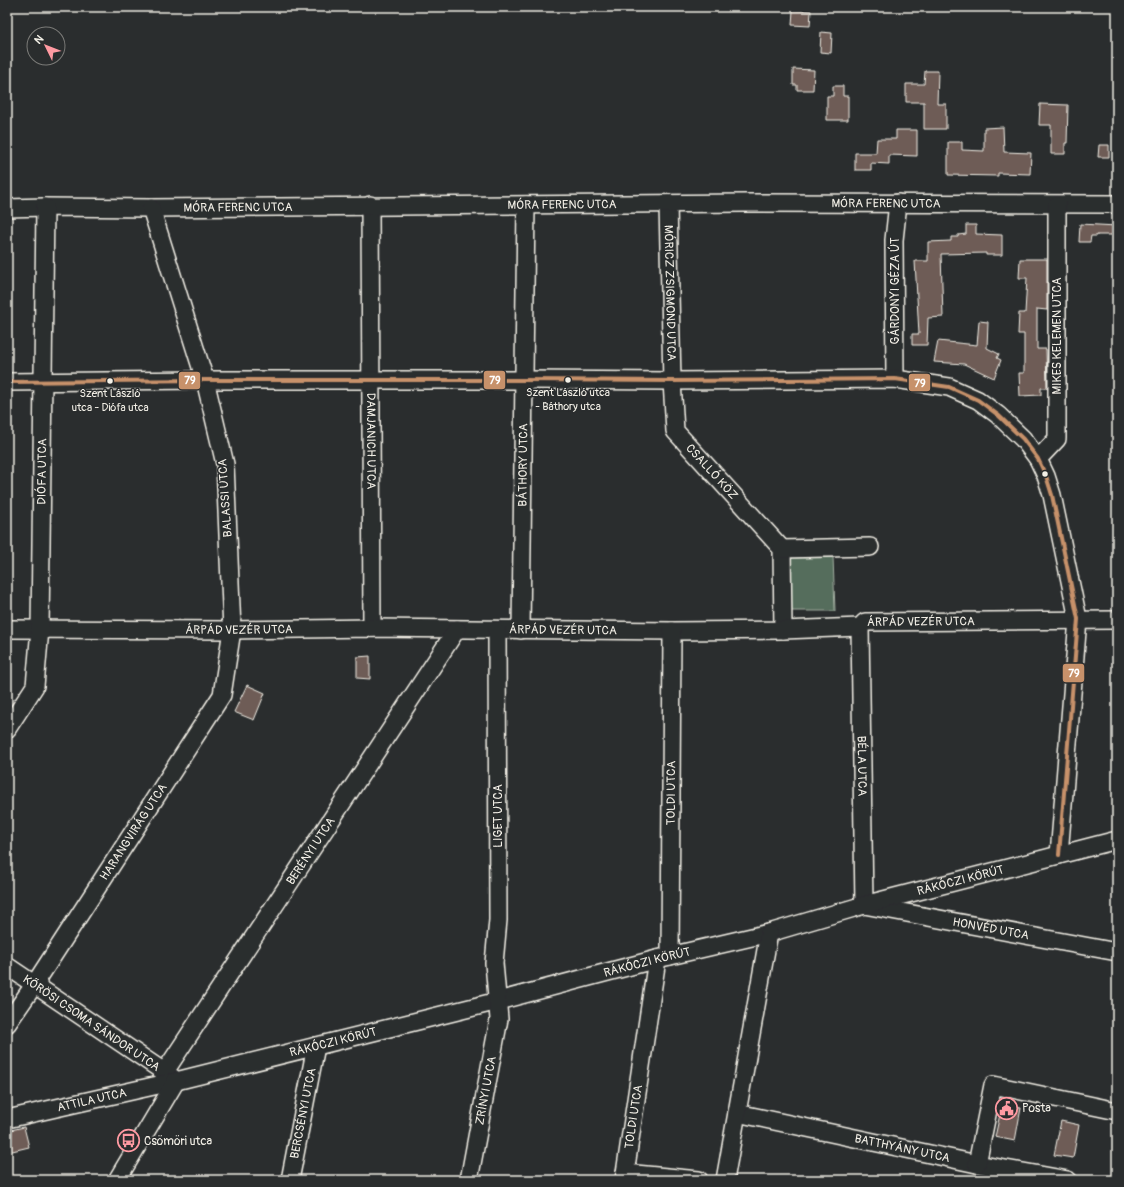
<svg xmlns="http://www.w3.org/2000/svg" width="1124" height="1187" viewBox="0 0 1124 1187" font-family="Pangolin,sans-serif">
	<rect width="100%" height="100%" fill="#2a2d2e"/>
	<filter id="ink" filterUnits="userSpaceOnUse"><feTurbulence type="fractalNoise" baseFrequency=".025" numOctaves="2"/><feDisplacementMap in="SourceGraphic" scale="8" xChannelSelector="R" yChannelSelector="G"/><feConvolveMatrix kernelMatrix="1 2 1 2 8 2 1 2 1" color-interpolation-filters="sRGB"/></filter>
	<g filter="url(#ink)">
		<path fill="#546d5b" stroke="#a4afa2" d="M 833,557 L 835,611 L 790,611 L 790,558 Z"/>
		<path fill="#6e5c57" stroke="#f4f1e8" d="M 793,10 L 811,11 L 810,26 L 792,25 Z
			M 821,32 L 832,33 L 831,53 L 820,52 Z
			M 793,69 L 814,70 L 813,90 L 797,90 L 797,85 L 793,85 Z
			M 925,71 L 938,71 L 937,104 L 946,104 L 946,129 L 924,129 L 924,102 L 906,102 L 906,84 L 924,84 Z
			M 833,86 L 843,86 L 843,96 L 848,96 L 848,120 L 827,120 L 827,96 L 833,96 Z
			M 1040,104 L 1068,105 L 1067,143 L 1065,143 L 1065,154 L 1051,154 L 1051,125 L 1039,125 Z
			M 1003,127 L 1004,152 L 1031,153 L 1030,174 L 998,173 L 998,176 L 948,175 L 948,142 L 962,142 L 962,150 L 984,151 L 984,128 Z
			M 896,130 L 917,130 L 917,156 L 889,155 L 889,164 L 871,163 L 871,170 L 855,170 L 855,153 L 876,153 L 877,139 L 896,139 Z
			M 1099,145 L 1109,145 L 1109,157 L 1098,157 Z
			M 1080,224 L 1117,226 L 1117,235 L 1097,235 L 1097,236 L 1091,236 L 1090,242 L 1079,242 Z
			M 966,225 L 976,225 L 976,234 L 1002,235 L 1002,255 L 986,255 L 986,253 L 941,254 L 943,317 L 928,318 L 927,345 L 912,345 L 912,334 L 919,334 L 915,261 L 928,261 L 928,242 L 951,241 L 951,237 L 958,237 L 958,235 L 966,234 Z
			M 1020,259 L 1047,259 L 1047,310 L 1037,309 L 1037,349 L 1046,349 L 1047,388 L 1041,388 L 1041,395 L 1020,396 L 1019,373 L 1024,373 L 1024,334 L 1018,334 L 1019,313 L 1025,313 L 1027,278 L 1019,278 Z
			M 979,321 L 988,322 L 987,348 L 999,354 L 997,358 L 1001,360 L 994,378 L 964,364 L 934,362 L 938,341 L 977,345 Z
			M 370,656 L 370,679 L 357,678 L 357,657 Z
			M 247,685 L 265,693 L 254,720 L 234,712 Z
			M 1002,1105 L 1021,1108 L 1015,1141 L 995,1137 Z
			M 1061,1121 L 1079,1125 L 1073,1158 L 1054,1155 Z
			M 24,1127 L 29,1147 L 8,1152 L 7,1131 Z"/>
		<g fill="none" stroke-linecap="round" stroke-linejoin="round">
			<defs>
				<g id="minor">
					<path id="s1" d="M 668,204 L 672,381 L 675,431 L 782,549 L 783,630"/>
					<path id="s2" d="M 370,205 L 372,628"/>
					<path id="s3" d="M 7,208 L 45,207 L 151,208 L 746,203 L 1117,204"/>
					<path d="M 895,379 L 894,240 L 898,203"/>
					<path d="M 7,382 L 205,380 L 524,380 L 672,381 L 895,379 L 949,387 L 978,400 L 998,415 L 1023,439 L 1038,459 L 1046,476 L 1052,495 L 1078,619 L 1059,855"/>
					<path d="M 1038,459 L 1057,439 L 1057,205"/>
					<path d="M 782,549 L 870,547"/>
					<path id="s4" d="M 860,627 L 864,905 L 1117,952"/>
					<path id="s5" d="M 7,629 L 232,630 L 372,628 L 672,631 L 783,630 L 860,627 L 865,622 L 1117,620"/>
					<path id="s6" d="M 521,630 L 526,205"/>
					<path id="s7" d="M 7,729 L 35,686 L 40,629 L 45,207"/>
					<path id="s8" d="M 670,956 L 672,631"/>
					<path id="s9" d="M 7,966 L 173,1078"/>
					<path id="s10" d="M 7,1024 L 34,985 L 222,695 L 232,630 L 225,464 L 205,380 L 151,208"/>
					<path id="s11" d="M 164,1073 L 457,629"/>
					<path id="s12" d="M 737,1113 L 977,1164 L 1068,1180"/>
					<path id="s13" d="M 7,1119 L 176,1081 L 498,1001 L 657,959 L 769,933 L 864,905 L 1117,840"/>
					<path d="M 977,1164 L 993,1085 L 1117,1111"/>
					<path d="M 625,1173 L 699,1180"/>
					<path d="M 117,1180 L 176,1081"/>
					<path id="s14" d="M 290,1180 L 316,1046"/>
					<path id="s15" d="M 469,1180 L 499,1019 L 494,963 L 498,920 L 497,630"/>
					<path id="s16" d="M 624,1180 L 657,959"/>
					<path d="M 725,1180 L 769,933"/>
				</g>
			</defs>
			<use href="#minor" stroke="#f4f1e8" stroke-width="20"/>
			<use href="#minor" stroke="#2a2d2e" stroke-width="17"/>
			<defs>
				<path id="bus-1" d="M 7,382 L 205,380 L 524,380 L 672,381 L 895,379 L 949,387 L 978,400 L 998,415 L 1023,439 L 1038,459 L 1046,476 L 1052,495 L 1078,619 L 1059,855"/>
			</defs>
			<use href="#bus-1" stroke="#2a2d2e" stroke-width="7"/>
			<use href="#bus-1" stroke="#c7916a" stroke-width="4"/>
		</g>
	</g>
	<defs>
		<symbol id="civic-ring" viewBox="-11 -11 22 22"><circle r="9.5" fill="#2a2d2e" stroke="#ff9aa2" stroke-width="1.5"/><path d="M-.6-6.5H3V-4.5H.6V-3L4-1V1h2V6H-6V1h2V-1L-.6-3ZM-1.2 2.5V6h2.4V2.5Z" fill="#ff9aa2"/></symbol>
		<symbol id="bus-ring" viewBox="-11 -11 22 22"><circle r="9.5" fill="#2a2d2e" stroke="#ff9aa2" stroke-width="1.5"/><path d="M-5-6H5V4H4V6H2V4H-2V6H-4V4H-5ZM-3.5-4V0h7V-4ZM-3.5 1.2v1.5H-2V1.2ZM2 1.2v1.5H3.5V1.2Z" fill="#ff9aa2"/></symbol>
	</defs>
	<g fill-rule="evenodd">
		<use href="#civic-ring" x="994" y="1096" width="25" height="25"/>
		<use href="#bus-ring" x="116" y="1128" width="25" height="25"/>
	</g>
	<g fill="#f4f1e8" stroke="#2a2d2e" stroke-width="1.5">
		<circle cx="568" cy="380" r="3.5"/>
		<circle cx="110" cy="381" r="3.5"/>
		<circle cx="1045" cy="474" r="3.5"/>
	</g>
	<g text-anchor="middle" stroke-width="3" stroke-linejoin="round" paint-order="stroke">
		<g font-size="11" fill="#f4f1e8" stroke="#2a2d2e">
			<text x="568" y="396">Szent László utca<tspan x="568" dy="14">- Báthory utca</tspan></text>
			<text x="110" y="397">Szent László<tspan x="110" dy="14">utca - Diófa utca</tspan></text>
		</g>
		<g font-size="12" fill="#f4f1e8" stroke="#2a2d2e">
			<text dy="4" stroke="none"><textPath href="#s3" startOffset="879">MÓRA FERENC UTCA</textPath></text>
			<text dy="4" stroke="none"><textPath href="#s3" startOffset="555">MÓRA FERENC UTCA</textPath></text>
			<text dy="4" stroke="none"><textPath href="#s3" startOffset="231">MÓRA FERENC UTCA</textPath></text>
			<text transform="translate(895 291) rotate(-90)" y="4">GÁRDONYI GÉZA ÚT</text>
			<text dy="4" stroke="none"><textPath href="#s1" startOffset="89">MÓRICZ ZSIGMOND UTCA</textPath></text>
			<text transform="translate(1057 336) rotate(-90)" y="4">MIKES KELEMEN UTCA</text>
			<text dy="4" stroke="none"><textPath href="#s2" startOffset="236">DAMJANICH UTCA</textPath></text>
			<text dy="4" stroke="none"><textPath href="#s6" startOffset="165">BÁTHORY UTCA</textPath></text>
			<text dy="4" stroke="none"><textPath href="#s7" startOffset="266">DIÓFA UTCA</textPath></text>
			<text dy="4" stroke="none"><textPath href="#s1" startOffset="282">CSALLÓ KÖZ</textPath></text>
			<text transform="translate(225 498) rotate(-94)" y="4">BALASSI UTCA</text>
			<text dy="4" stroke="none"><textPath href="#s5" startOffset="916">ÁRPÁD VEZÉR UTCA</textPath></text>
			<text dy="4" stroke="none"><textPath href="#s5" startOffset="232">ÁRPÁD VEZÉR UTCA</textPath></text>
			<text dy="4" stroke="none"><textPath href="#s5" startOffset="556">ÁRPÁD VEZÉR UTCA</textPath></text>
			<text dy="4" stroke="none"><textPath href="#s4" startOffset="139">BÉLA UTCA</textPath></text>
			<text dy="4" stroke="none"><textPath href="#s8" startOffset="163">TOLDI UTCA</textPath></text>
			<text transform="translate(498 816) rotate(-90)" y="4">LIGET UTCA</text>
			<text dy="4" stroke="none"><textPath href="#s10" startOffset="230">HARANGVIRÁG UTCA</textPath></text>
			<text dy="4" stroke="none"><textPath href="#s11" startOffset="266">BERÉNYI UTCA</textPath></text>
			<text dy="4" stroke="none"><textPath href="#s13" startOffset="983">RÁKÓCZI KÖRÚT</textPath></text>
			<text dy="4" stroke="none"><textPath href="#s4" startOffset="407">HONVÉD UTCA</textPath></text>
			<text dy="4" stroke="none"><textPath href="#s13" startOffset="659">RÁKÓCZI KÖRÚT</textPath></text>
			<text dy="4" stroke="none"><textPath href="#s9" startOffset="102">KŐRÖSI CSOMA SÁNDOR UTCA</textPath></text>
			<text dy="4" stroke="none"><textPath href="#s13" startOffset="335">RÁKÓCZI KÖRÚT</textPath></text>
			<text dy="4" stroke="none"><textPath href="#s15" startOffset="91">ZRÍNYI UTCA</textPath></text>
			<text dy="4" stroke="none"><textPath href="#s13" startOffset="87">ATTILA UTCA</textPath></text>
			<text dy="4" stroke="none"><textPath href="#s14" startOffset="68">BERCSÉNYI UTCA</textPath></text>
			<text dy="4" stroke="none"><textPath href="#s16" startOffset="64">TOLDI UTCA</textPath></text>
			<text dy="4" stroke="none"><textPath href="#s12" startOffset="169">BATTHYÁNY UTCA</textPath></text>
		</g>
		<g font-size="12" fill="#f4f1e8" stroke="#2a2d2e" text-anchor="start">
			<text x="1022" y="1112">Posta</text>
			<text x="144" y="1145">Csömöri utca</text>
		</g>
	</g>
	<g stroke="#2a2d2e" stroke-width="1.5">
		<rect x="483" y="370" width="23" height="20" rx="4" fill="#c7916a"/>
		<rect x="178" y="371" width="23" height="19" rx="4" fill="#c7916a"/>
		<rect x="908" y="373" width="23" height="19" rx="4" fill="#c7916a"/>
		<rect x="1062" y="663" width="23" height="20" rx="4" fill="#c7916a"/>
	</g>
	<g font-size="11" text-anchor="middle" font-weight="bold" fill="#fff">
		<text x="495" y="384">79</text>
		<text x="190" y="384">79</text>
		<text x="920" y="387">79</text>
		<text x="1074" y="677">79</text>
	</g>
	<rect width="1124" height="1187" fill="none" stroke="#2a2d2e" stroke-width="24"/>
	<rect x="12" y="12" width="1100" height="1163" fill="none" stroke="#f4f1e8" stroke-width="1.5" filter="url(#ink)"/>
	<g transform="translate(46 46) rotate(313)"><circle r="19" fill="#2a2d2e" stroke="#7b7b78"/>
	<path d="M0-3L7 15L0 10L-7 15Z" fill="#ff9aa2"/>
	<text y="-6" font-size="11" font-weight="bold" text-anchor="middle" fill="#f4f1e8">N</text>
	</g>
</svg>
